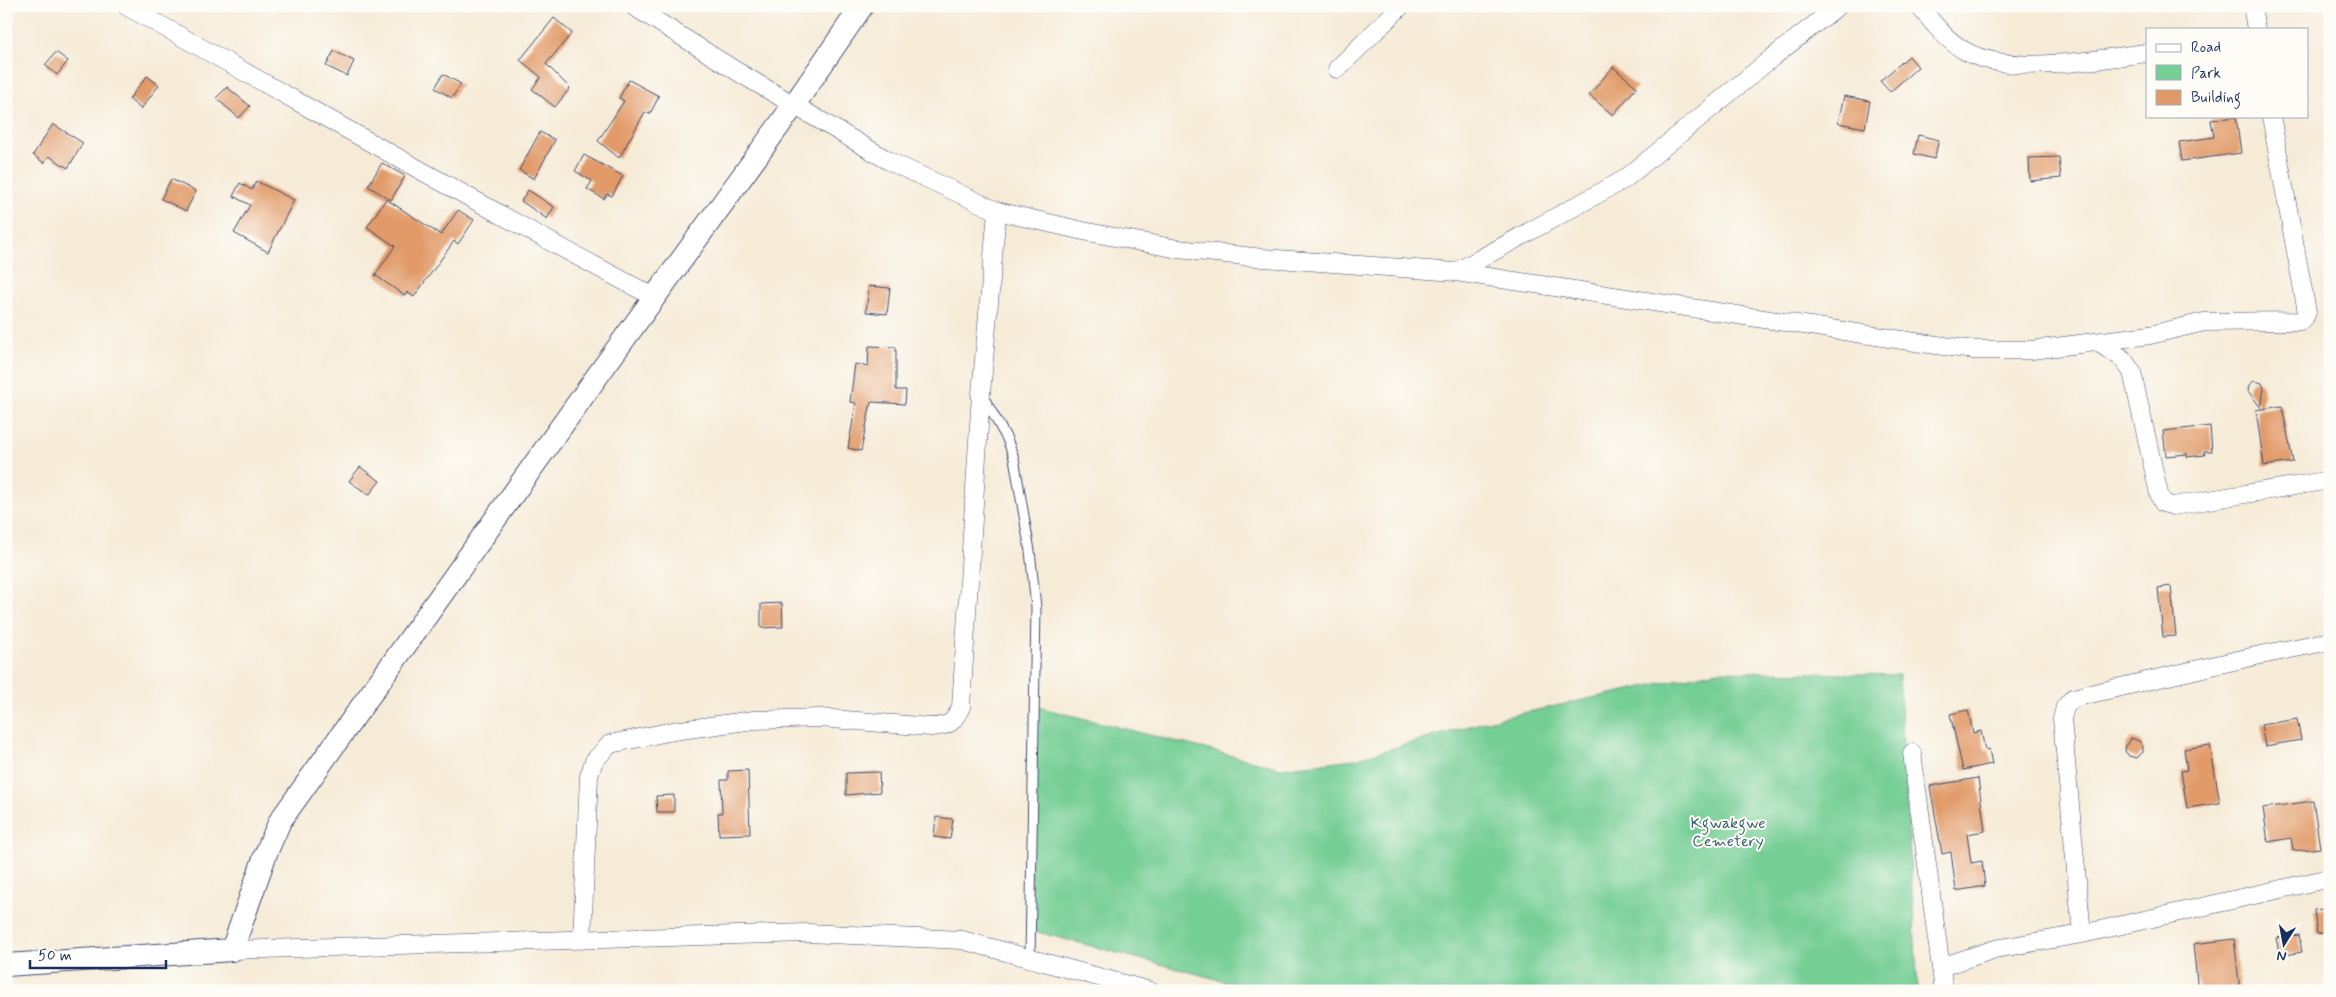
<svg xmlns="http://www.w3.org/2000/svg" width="2336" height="997" viewBox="0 0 2336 997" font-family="Mynerve,sans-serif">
	<rect width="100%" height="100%" fill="#fdfcf7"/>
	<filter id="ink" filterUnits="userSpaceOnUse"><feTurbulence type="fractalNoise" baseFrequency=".02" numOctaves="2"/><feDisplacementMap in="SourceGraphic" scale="10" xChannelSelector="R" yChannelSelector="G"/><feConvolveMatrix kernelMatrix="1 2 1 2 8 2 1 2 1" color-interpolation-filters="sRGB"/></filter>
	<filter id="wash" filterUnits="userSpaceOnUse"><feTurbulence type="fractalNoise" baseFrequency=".0096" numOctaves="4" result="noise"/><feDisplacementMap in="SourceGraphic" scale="20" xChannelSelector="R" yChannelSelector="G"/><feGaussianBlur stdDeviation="1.12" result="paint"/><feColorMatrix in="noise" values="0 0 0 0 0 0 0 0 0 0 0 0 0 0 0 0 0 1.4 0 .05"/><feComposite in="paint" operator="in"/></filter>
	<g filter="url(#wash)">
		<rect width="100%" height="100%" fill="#f6ebd7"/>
		<path fill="#75ce94" stroke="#487e79" d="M 1717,671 L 1899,675 L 1918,991 L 1262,991 L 1030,930 L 1034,706 L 1281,768 L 1355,759 L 1491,720 Z"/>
		<g id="blocks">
			<path fill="#e19a67" d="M 554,18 L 572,33 L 546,64 L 570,88 L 555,107 L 532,89 L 541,77 L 520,60 Z
				M 334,51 L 354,61 L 347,76 L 326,66 Z
				M 56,52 L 68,61 L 57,75 L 45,65 Z
				M 1909,56 L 1918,67 L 1890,92 L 1880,81 Z
				M 1613,67 L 1637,87 L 1613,115 L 1589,95 Z
				M 443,74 L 461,84 L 452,98 L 435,88 Z
				M 147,76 L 159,85 L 141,109 L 129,99 Z
				M 629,80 L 659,96 L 650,114 L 645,112 L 619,158 L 598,141 L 624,101 L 619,98 Z
				M 227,87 L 250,106 L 239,118 L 216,98 Z
				M 1844,96 L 1870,101 L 1865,128 L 1838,123 Z
				M 2236,117 L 2241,153 L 2182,161 L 2179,142 L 2214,137 L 2211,120 Z
				M 53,124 L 83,143 L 68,168 L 49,156 L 44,163 L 33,155 Z
				M 540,132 L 555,140 L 534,179 L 519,170 Z
				M 1918,135 L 1939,140 L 1934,159 L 1914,154 Z
				M 584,155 L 623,176 L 612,196 L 607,194 L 604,199 L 587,189 L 592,181 L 575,171 Z
				M 2059,157 L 2061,178 L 2030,181 L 2029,158 Z
				M 382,163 L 405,176 L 391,200 L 368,186 Z
				M 171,179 L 196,191 L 186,211 L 161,199 Z
				M 256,181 L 294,200 L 268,252 L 234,233 L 250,205 L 233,196 L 240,183 L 252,190 Z
				M 528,190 L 554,207 L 547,219 L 521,201 Z
				M 386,199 L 441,235 L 458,210 L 474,220 L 458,244 L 454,241 L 414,297 L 407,292 L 405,296 L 375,275 L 395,246 L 367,227 Z
				M 869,286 L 890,288 L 887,314 L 866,312 Z
				M 869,346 L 896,347 L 896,390 L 906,390 L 905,404 L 871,402 L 861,451 L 848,448 L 856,403 L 850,402 L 855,364 L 868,367 Z
				M 2254,381 L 2262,383 L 2264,388 L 2261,408 L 2248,391 L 2249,385 Z
				M 2282,406 L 2293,462 L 2264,466 L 2256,410 Z
				M 2210,426 L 2212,451 L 2204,451 L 2205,455 L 2187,457 L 2187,454 L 2166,456 L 2163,431 Z
				M 360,467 L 380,481 L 369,495 L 349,481 Z
				M 2171,586 L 2176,636 L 2163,637 L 2158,588 Z
				M 782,603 L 783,627 L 761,628 L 761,604 Z
				M 1968,710 L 1973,733 L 1981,731 L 1985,750 L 1989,749 L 1992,764 L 1963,770 L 1950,714 Z
				M 2297,719 L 2301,740 L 2265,746 L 2261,725 Z
				M 2131,738 L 2139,741 L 2143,746 L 2143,752 L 2137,758 L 2129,756 L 2125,751 L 2126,745 Z
				M 2210,745 L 2220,803 L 2187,808 L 2181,771 L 2187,770 L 2184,749 Z
				M 748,770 L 750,834 L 719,835 L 718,813 L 722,813 L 721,780 L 728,780 L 728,771 Z
				M 879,772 L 880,792 L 846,795 L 846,773 Z
				M 1978,778 L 1985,831 L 1967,834 L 1971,863 L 1982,861 L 1985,886 L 1956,891 L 1951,852 L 1942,854 L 1930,786 Z
				M 674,795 L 674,812 L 657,812 L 656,796 Z
				M 2313,801 L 2320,848 L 2293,851 L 2291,838 L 2268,842 L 2263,808 Z
				M 936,817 L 953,819 L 950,839 L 934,837 Z
				M 2330,908 L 2330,932 L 2317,934 L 2314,910 Z
				M 2299,935 L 2302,952 L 2280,956 L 2276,938 Z
				M 2234,939 L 2240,991 L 2198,991 L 2193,944 Z"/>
		</g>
	</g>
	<g filter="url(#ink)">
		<use href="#blocks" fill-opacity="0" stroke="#3c4b70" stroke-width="1"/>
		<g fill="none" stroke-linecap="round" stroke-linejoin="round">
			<defs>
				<path id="service" d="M 984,398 L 1007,439 L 1014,458 L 1030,551 L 1036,607 L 1030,958"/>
				<path id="minor" d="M 126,6 C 302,103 476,204 654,297
					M 1919,6 C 1933,23 1946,40 1965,51 C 2011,77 2096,59 2147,53
					M 2252,6 L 2256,29
					M 1337,69 L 1401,6
					M 997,211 L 1083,231 L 1178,249 L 1263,258 L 1456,272 L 1922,343 L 1974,350 L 2032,350 L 2150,335 L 2204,322 L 2300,321 L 2304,319 L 2307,312 L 2271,116
					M 1456,272 L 1625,179 L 1773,57 L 1838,6
					M 2097,342 L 2122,358 L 2132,372 L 2159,494 L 2163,503 L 2173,506 L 2330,480
					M 1912,753 L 1944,991
					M 2082,934 L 2062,719 L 2065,707 L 2073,698 L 2251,657 L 2330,641
					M 582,940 L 589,776 L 594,761 L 610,744 L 673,731 L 754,720 L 820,718 L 931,727 C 950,726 953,723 961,707 L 981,394 L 997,211 L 889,161 L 738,72 L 633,6
					M 232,950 L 807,933 L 962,940 L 1150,991
					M 1941,967 L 1995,949 L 2082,934 L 2330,878"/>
				<path id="tertiary" d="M 6,965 L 232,950 L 266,853 L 280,821 L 598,375 L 794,105 L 862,6"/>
			</defs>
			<use href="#service" stroke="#3c4b70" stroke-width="11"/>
			<use href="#minor" stroke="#3c4b70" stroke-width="19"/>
			<use href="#tertiary" stroke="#3c4b70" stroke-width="24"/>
			<use href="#service" stroke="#fff" stroke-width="9"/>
			<use href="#minor" stroke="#fff" stroke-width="18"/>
			<use href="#tertiary" stroke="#fff" stroke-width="22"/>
		</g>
	</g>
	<g text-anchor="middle" stroke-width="4" stroke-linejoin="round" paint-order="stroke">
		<g font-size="16" fill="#365f6e" stroke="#fdfcf7">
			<text x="1728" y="828">Kgwakgwe<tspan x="1728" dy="18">Cemetery</tspan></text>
		</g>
	</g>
	<rect width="2336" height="997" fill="none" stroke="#fdfcf7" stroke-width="25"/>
	<rect x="2146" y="28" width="162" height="90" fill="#fdfcf7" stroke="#a3aaba"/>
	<rect x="2156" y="44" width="25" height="8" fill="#ffffff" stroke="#a3aaba"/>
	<text x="2191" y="52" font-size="15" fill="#1b2f5e">Road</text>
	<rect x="2156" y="65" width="25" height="15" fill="#75ce94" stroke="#a3aaba"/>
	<text x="2191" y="78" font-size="15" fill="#1b2f5e">Park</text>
	<rect x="2156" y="90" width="25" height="15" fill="#e19a67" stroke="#a3aaba"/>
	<text x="2191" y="102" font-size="15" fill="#1b2f5e">Building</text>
	<g transform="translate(2284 944) rotate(191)" stroke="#fdfcf7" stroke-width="4" paint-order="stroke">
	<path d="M0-4L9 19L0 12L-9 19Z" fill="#1b2f5e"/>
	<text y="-8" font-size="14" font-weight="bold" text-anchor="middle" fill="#1b2f5e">N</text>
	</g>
	<path d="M30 960v8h136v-8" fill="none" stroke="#1b2f5e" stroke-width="2.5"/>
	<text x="38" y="960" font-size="15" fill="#1b2f5e" stroke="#fdfcf7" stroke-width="4" paint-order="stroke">50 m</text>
</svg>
